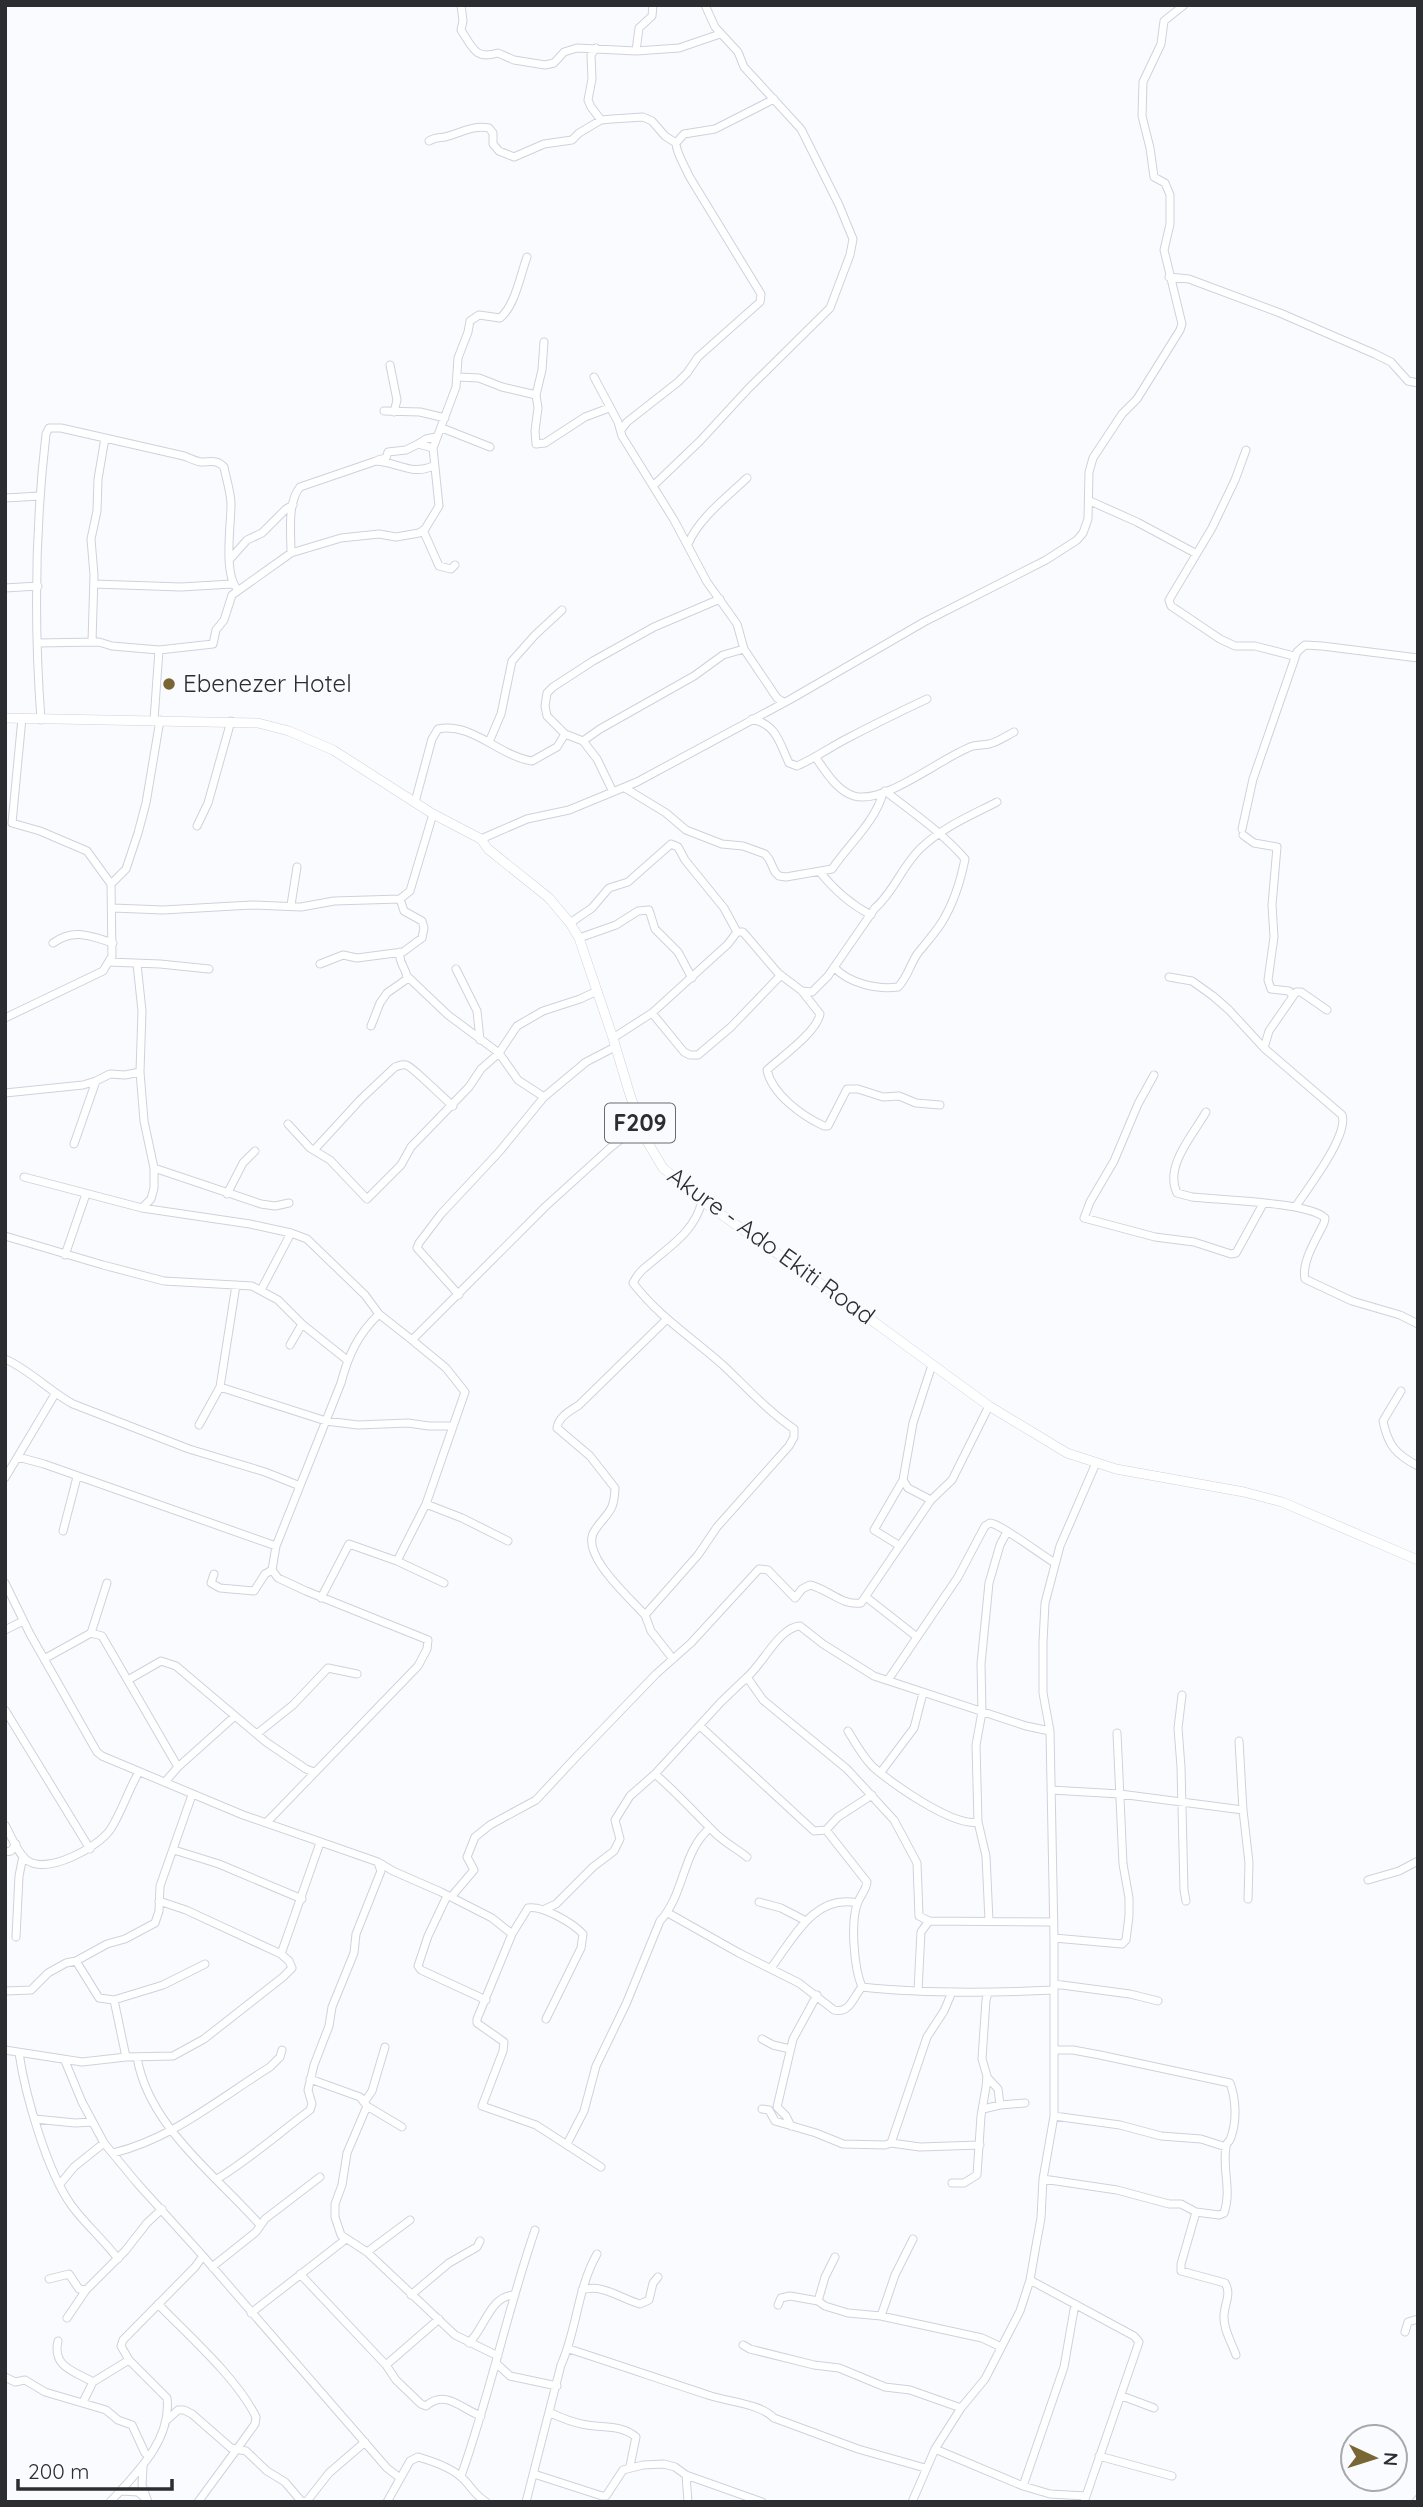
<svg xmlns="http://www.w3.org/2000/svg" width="1423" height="2507" viewBox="0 0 1423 2507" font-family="Quicksand,sans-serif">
	<rect width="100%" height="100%" fill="#fafbfe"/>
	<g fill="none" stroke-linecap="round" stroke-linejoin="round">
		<defs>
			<path id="minor" d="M 461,5 L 463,21 L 461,30 C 473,48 475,60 498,53 L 514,60 L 545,65 L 554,63 L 564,52 L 577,48 L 636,51 L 679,48 L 720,34
				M 596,48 L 591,55 L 592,79 L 588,100 L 591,107 L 601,120
				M 636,51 L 639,28 L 652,16 L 653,5
				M 429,141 C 435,137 439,138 445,137 C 462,133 471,125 489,128 L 493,133 L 493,144 L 499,151 L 514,157 L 544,144 L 572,140 L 579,133 L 601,120 L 612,119 L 643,117 L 652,121 L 665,136 L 676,143
				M 1169,277 L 1189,279 L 1280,313 L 1375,354 L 1391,362 L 1408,381 L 1418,383
				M 544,342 L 542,370 L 536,395 L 538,408 L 535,431 L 536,444 L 545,443 L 585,417 L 609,408
				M 390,365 L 397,400 L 394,412
				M 458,377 L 479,378 L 502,387 L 536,395
				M 594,377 L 618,422 L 622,436 L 674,520 L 707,582 L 737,624 L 744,649 L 777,698 L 783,702
				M 384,411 L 420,412 L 445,418
				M 442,428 L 490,447
				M 621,430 L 627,422 L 678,382 L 687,373 L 698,357 L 760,302 L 761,294 L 689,176 C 685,166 676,153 676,143 L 684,134 L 715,129 L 774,99
				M 418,444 L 426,439 L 436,437
				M 1246,450 L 1235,480 L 1212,528 L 1169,600 L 1171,606 L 1220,639 L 1235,646 L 1255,646 L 1294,656
				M 378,460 L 386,458 L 388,452 L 406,450 L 418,444 L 433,448
				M 653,486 L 700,441 L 748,389 L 830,308 L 850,255 L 853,239 L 839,205 L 801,129 L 744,67 L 738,52 L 715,27 L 705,5
				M 5,498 L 40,496
				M 1090,501 L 1137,522 L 1195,553
				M 423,530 L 439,566 L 451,569 L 455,565
				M 688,544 C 699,518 727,497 747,478
				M 291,553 C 291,533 287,503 300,487 L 376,461 C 397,462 412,476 433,466
				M 231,558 L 247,540 L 262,533 L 286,509 L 293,505
				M 94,584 L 181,587 L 232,584
				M 5,588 L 38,586
				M 92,642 L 94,575 L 91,539 L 97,511 L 98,479 L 105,438
				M 37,643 L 99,642 L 112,646 L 159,650
				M 752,719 C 777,725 779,742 789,763 L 797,766 C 815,758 829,748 846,739 C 873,725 899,712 927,699
				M 41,720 C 34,625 35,528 46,434 L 49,428 L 61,428 L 184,456 C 189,458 195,461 201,462 C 211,462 216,459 224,467 C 226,478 231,493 231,504 C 231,526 223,575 238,590
				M 154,720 L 159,650 L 213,644 L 216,630 L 224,620 L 232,595 L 291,553 L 341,538 L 379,534 L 396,537 L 419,533 L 425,529 L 439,506 L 433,448 L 456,387 L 458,358 L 468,332 L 470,321 L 479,315 L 500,318 C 515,306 520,276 527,257
				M 583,741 L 600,729 L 694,676 L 723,655 L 744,649
				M 489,742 L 501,714 L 512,661 L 535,635 L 562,610
				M 816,758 C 826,772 837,791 854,796 C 885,805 943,756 973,746 C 978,745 984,745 989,744 C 998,742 1006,736 1014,732
				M 625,788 L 666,813 L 686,830 L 722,844 L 743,846 L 765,854 L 769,859 L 775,872 L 779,876 L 786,877 L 832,869 C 849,844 875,822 883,793
				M 613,792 L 597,759 L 583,741 L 565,734 L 547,716 L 545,706 L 547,693 L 553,687 L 593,661 L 654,627 L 720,599
				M 415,802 L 432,739 L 438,729 C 472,722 499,756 532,761 L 557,747 L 565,734
				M 197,826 L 208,803 L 231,721
				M 1242,829 L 1253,779 L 1297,652 L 1305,645 L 1322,646 L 1418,658
				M 1243,835 L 1254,843 L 1277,847 L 1272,905 L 1274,937 L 1268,980 L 1271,989 L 1289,991 L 1292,995
				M 481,839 L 527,819 L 569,810 L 637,782 L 791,699 L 924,622 L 1046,560 L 1077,540 L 1083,533 L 1088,519 L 1089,472 L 1093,458 L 1122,414 L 1137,399 L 1180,330 L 1182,324 L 1164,250 L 1170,224 L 1170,195 L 1165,183 L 1154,177 L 1150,148 L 1142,116 L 1143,82 L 1161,44 L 1164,21 L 1184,5
				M 820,872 C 835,891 850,904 871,915
				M 111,884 L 126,869 L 138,833 L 146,803 L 160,720
				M 291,905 L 297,867
				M 113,908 L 163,910 L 252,905 L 301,907 L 334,901 L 400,899 L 410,891 L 433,814
				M 570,923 L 592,908 L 609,888 L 628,882 L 671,844 L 678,847 L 685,860 L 724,908 L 737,932
				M 737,932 L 743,932 L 778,973 L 802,991 L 820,1014 C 817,1032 780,1058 767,1070 C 772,1094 802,1116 824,1126 L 828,1126 L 847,1089 L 858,1089 L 883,1097 L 899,1096 L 916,1103 L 940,1105
				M 579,938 L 616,925 L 638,911 L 649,910 L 655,929 L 678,952 L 692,978
				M 53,943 C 74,928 90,936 113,943
				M 109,962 L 160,964 L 209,969
				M 137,964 L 142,1011 L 140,1072 L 144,1121 L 154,1168 L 154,1188 L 151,1199 L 142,1208
				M 320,964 L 343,955 L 357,958 L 403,952 L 422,938 L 424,928 L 422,921 L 404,911 L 400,899
				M 834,967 C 848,983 877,990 898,987 C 908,977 910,964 918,953 C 926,943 935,933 942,922 C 953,904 961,879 965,859 C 945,835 911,811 885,791
				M 456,969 L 477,1011 L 480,1040
				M 407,976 L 448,1015 L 499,1053 L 518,1080 L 544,1097
				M 1169,977 L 1192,981 L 1213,996 L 1229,1010 L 1264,1048 L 1342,1115 C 1349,1135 1308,1188 1296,1206
				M 802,991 L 812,992 L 828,976 L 875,908 C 894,892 903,864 922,847 C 943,827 972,815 997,802
				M 652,1013 L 684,1052 L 690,1055 L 698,1055 L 731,1027 L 781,975
				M 5,1018 L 103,971 L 112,956 L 111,884 L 87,851 L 40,831 L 12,823 L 22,718
				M 371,1026 L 380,1003 L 387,993 L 407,979 C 407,968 398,964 400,952
				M 613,1038 L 652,1013 L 728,944 L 737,932
				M 1264,1048 L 1269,1031 L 1296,992 L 1301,992 L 1327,1010
				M 1154,1075 L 1138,1104 L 1114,1161 L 1090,1202 L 1084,1218 L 1155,1237 L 1194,1242 L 1231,1254 L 1236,1253 L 1263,1204
				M 5,1093 L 83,1085 L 96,1081 L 110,1074 L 125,1075 L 140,1072
				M 1206,1112 C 1193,1135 1164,1166 1177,1193 L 1192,1197 C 1218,1200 1309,1202 1325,1218 L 1324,1223 C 1317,1238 1301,1262 1305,1279 L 1352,1301 L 1400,1315 L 1418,1324
				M 288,1124 L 310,1148 L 330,1160 L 367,1199 L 401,1165 L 411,1147 L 469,1087 L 481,1069 L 499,1053 L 517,1026 L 543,1011 L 580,999 L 597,991
				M 74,1144 L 96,1081
				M 315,1149 L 361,1099 L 395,1067 C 399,1066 401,1064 406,1065 C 412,1066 444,1099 453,1106
				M 154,1168 L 261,1204 L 275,1206 L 289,1203
				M 24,1177 L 142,1208 L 250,1224 L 291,1233 L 307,1239 L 365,1295 L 379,1314 L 412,1340 L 546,1206 L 610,1148 L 640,1124
				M 227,1194 L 243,1163 L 255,1151
				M 5,1236 L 103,1265 L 164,1281 L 252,1286 L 278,1300 L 302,1324 L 347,1360
				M 65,1255 L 86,1194
				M 236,1285 L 220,1387 L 326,1421 L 358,1425 L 408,1423 L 429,1426 L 451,1426 L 452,1429
				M 261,1290 L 291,1233
				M 459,1295 L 417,1248 L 419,1243 L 441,1214 L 499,1152 L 544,1097 L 586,1062 L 615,1047
				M 290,1345 L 302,1324
				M 5,1359 C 30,1370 49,1391 73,1404 L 189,1449 L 265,1472 L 300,1486
				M 1401,1391 L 1383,1421 C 1388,1445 1395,1454 1418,1466
				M 199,1425 L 220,1387
				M 18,1457 L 44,1464 L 276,1546
				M 5,1478 L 55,1394
				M 931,1500 L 908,1488 L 903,1480 L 913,1423 L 932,1365
				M 426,1504 L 462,1518 L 508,1541
				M 63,1531 L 77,1477
				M 900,1546 L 874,1530 L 903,1480
				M 397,1561 L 426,1504 L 465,1392 L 446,1368 L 412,1340
				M 214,1574 L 211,1583 L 220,1588 L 254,1591 L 265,1574 L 272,1570
				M 5,1583 L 30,1634 L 97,1752 L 102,1756 L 243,1815 L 378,1862 L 393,1871 L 441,1892 L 492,1918 L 512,1934 L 528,1908 C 542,1905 573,1923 583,1934 L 581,1948 L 546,2019
				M 866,1597 L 917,1637
				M 321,1598 L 349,1544 L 397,1561 L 444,1583
				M 645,1615 C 630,1598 578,1553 595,1530 C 608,1511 614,1513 615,1488 L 590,1456 L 557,1428 C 559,1416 570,1411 579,1405 L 666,1320
				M 5,1630 L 23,1621
				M 91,1633 L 107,1583
				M 44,1659 L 91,1633 L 102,1636 L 178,1767
				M 673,1659 L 651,1631 L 645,1615 L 698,1555 L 717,1527 L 789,1446 L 794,1437 L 794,1429 C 768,1411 748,1389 725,1367 C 693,1338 661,1319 633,1283 C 639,1270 648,1266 659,1256 C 679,1240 696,1226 702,1201
				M 745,1679 C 762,1666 779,1627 800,1626 L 823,1644 L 874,1676 L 1026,1726 L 1050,1731
				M 128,1680 L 161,1661 L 176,1666 L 266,1742 L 306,1769 L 314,1772
				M 888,1680 L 958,1577 L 985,1526 L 990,1523 C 1001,1524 1041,1555 1055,1563
				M 1182,1695 L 1178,1728 L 1181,1767 L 1184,1890 L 1186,1901
				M 5,1710 L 90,1849
				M 700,1726 L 814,1831 L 826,1830 L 838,1817 L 872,1795
				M 848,1731 C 855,1743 863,1757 873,1767 C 893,1784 953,1827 978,1822
				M 258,1733 L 293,1705 L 328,1668 L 357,1674
				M 1239,1741 L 1243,1810 L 1249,1863 L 1248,1899
				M 881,1772 L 914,1728 L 923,1693
				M 655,1774 C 676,1792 695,1813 715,1833 C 724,1842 737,1849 747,1857
				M 165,1782 L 178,1767 L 235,1716
				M 1051,1790 L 1120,1794 L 1243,1810
				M 266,1823 L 418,1666 L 427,1649 L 428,1640 L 306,1591 L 278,1578 L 272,1570 L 276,1546 L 341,1383 C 348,1356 358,1334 379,1314
				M 5,1825 C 11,1835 18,1855 28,1861 C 49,1874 98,1847 110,1830 C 122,1812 128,1790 139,1772
				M 826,1830 L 867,1882 C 866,1890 861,1895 858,1902 C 850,1921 854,1968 862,1987
				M 174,1850 L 219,1864 L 302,1899
				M 5,1852 L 11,1851 L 16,1844
				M 1368,1880 L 1399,1871 L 1418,1861
				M 447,1896 L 428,1936 L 418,1966 L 421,1970 L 486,2000
				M 451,1897 L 474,1870 L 467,1857 L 475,1837 L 490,1825 L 536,1800 L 577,1756 L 656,1674 L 691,1643 L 759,1569 L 768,1570 L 795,1598 L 802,1589 L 810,1585 C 828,1589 842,1606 861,1603 L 931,1500 L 952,1480 L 989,1406
				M 759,1902 L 781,1908 L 806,1921
				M 545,1909 L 556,1904 L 593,1867 L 614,1851 L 620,1839 L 615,1820 L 630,1796 L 655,1774 L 721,1702 L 744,1680 L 749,1680 L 763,1700 L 847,1769 L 894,1820 L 917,1863 L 919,1916 L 929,1921 L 1054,1922
				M 668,1913 L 739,1953 L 799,1983 L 834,2010 C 850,2014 853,1997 862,1987
				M 989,1921 L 986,1856 L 978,1822 L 976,1745 L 982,1712 L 981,1664 L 989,1583 L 1000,1545 L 1007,1532
				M 512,1934 L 477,2019 L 477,2023 L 504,2042 L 503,2051 L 482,2106 L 536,2125 L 601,2167
				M 16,1937 L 19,1876 L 23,1856
				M 1054,1938 L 1122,1944 L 1126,1940 L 1129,1916 L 1129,1898 L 1123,1864 L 1117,1733
				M 281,1954 L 320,1843
				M 76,1961 L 99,1998 L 114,2000
				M 771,1968 C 793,1939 814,1894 857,1903
				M 1054,1984 L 1130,1994 L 1158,2001
				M 862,1987 C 925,1994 990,1993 1054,1990
				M 918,1990 L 921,1932 L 929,1921
				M 5,1991 L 31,1990 L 48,1973 L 66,1963 L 76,1961 L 107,1944 L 125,1939 L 155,1923 L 159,1911 L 160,1886 L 192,1795
				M 762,2039 L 773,2045 L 790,2049
				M 5,2050 L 82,2062 L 126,2057 L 173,2056 L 204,2039 L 283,1977 L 292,1968 L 289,1961 L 281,1954 L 186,1910 L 159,1901
				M 19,2053 C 25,2094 47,2172 72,2206 C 85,2224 104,2240 118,2259
				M 126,2057 L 114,2000 L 163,1985 L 205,1964
				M 137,2057 C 148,2126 217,2176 260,2225
				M 65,2061 L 82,2102 L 104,2143 L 137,2183 L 203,2256 L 387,2468 L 400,2478
				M 987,2077 L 998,2089 L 1000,2105
				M 310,2079 L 360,2097 L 367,2106 L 402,2127
				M 365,2101 L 372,2091 L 385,2047
				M 367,2106 L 347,2153 L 342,2185 L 335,2204 L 335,2217 L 341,2235 L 367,2252 L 455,2335 L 498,2356
				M 762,2109 L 769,2110 L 775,2121 L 816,2133 L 843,2144 L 885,2145 L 891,2143 L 927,2037 L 944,2011 L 952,1992
				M 983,2109 L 1000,2105 L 1025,2103
				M 1054,2116 L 1120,2125 L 1161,2136 L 1201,2139 L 1226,2147
				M 35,2119 L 75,2123 L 92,2122
				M 791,2126 L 786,2116 L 777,2107 L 793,2039 L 817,1995
				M 891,2143 L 920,2147 L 980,2145
				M 567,2144 L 584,2111 L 596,2066 L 626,2004 L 660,1921 C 685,1894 682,1851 710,1828
				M 113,2153 C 172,2139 220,2098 270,2067 L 280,2057 L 282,2050
				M 217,2179 C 250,2159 279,2133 310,2110 L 312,2104 L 308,2090 L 314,2065 L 329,2026 L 332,2007 L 354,1953 L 356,1934 L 381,1871 L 378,1863
				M 1043,2179 L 1117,2190 L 1169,2204 L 1181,2204 L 1196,2212 L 1219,2215 L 1224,2213 C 1232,2191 1222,2169 1226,2147 C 1228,2138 1228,2146 1231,2137 C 1237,2121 1236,2099 1230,2083 L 1100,2055 L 1073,2050 L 1054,2050
				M 952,2183 L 964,2183 L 977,2175 L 981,2116 L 986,2087 L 987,2076 L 982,2059 L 986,2000 L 988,1993
				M 60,2184 L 74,2167 L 104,2143
				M 1196,2212 L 1181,2264 L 1181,2271 L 1225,2283 C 1232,2295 1224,2304 1224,2316 C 1223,2329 1232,2343 1236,2355
				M 367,2252 L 410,2220
				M 212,2267 L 256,2232 L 265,2219 L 320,2177
				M 300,2274 L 386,2365 L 396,2380 L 421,2404 L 426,2406 C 446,2389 461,2409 481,2416
				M 49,2279 L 69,2274 L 79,2289 L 86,2290
				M 1030,2280 L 1134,2336 L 1139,2342 L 1084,2502
				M 582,2290 C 601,2283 622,2299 640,2304 L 649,2300 L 653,2283 L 658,2277
				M 411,2295 L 449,2263 L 477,2247 L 480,2241
				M 818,2301 L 825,2277 L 835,2257
				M 158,2304 C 189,2336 237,2378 256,2417 L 255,2424 L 237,2449 L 198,2502
				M 778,2305 L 781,2298 L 790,2296 L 818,2301 L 825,2306 L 848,2313 L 881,2316 L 982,2338 L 1001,2347
				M 251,2313 L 346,2239
				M 881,2316 L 895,2275 L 913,2239
				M 67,2318 L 86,2290 L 125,2251 L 147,2223 L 162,2209
				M 1405,2332 L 1408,2322 L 1418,2319
				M 58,2341 C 52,2367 74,2371 93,2382
				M 469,2343 C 485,2328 490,2295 515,2295
				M 743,2345 L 750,2349 L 814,2365 L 839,2368 L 885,2387 L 910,2390 L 961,2408
				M 569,2349 C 616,2364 662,2380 708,2395 C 728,2402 759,2403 774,2418 L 858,2449 L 925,2468
				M 496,2363 L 510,2376 L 557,2386
				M 386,2365 L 439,2319
				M 5,2377 L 15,2382 L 25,2380 L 45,2392 L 106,2410 L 118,2420 L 132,2425 L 145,2453 L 149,2456
				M 1122,2396 L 1154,2408
				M 83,2402 L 93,2382 L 129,2360
				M 549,2412 C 561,2418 574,2423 587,2425 C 604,2428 622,2425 636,2437 L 630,2466
				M 167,2420 L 178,2410 L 184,2410 L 192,2414 L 231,2448 L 246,2451 L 267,2471 L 285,2482 L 302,2502
				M 935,2449 L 1023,2486 L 1050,2494 L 1086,2496
				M 1099,2456 L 1172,2476
				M 143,2467 L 142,2485 L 148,2502
				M 534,2474 L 602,2496 L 606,2496 L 623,2470 L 643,2465 L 664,2464 L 675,2467 L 686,2475 L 762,2502
				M 686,2475 L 688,2502
				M 461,2476 C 490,2395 507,2311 535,2230
				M 1023,2486 L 1064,2367 L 1075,2304
				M 121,2491 L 138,2492 L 145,2498
				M 110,2502 C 136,2474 172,2440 167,2398 L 129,2360 L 121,2346 L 123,2340 L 195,2267 L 203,2256
				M 303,2502 L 307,2501 L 329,2473 L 365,2442
				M 387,2502 L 410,2461 L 418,2457 C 432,2461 450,2467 461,2477 C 471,2485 472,2493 486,2502
				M 526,2502 L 561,2365 C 577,2330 577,2289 597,2254
				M 912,2502 L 935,2449 L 961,2408 L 985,2379 L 1020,2311 L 1030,2280 L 1035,2251 L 1041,2218 L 1043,2179 L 1054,2116 L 1054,1938 L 1050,1731 L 1043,1693 L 1043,1642 L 1045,1603 L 1060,1546 L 1096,1463
				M 1416,2502 L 1418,2499"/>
			<path id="major" d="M 5,718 L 258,723 L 289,731 L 333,750 L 433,814 L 481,839 L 488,849 L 549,898 L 570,923 L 579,938 L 613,1038 L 630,1095 L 648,1143 L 663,1168 L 702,1201 L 844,1300 L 989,1406 L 1067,1453 L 1116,1469 L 1244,1492 L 1282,1502 L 1418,1560"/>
		</defs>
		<use href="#minor" stroke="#ccd3dd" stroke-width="9"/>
		<use href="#major" stroke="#ccd3dd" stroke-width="10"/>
		<use href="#minor" stroke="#fff" stroke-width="7"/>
		<use href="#major" stroke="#fff" stroke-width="9"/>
	</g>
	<circle fill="#7a6534" stroke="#fafbfe" stroke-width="2.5" cx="169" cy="684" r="7"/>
	<g text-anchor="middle" stroke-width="6" stroke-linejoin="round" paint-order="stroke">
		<rect fill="#fafbfe" stroke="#696b6e" stroke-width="2" x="605" y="1103.5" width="70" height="39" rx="5"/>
		<g font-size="23" font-weight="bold" fill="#2b2d31">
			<text x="640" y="1131">F209</text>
		</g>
		<g font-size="24" fill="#2b2d31" stroke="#fafbfe" text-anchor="start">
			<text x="183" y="692">Ebenezer Hotel</text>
		</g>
		<g font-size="24" fill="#2b2d31" stroke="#fafbfe">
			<text transform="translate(771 1246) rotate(36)" y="8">Akure - Ado Ekiti Road</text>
		</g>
	</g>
	<rect width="1423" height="2507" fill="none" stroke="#2b2d31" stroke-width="14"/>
	<g transform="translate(1374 2458) rotate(94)"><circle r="33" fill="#fafbfe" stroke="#a7a9ac" stroke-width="2"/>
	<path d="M0-5L12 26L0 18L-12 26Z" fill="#7a6534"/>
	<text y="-10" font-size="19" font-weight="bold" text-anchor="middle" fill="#2b2d31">N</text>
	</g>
	<path d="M18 2479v10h154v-10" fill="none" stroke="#2b2d31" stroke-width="3.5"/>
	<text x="28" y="2479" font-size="21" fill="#2b2d31" stroke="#fafbfe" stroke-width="5" paint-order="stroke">200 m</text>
</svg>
